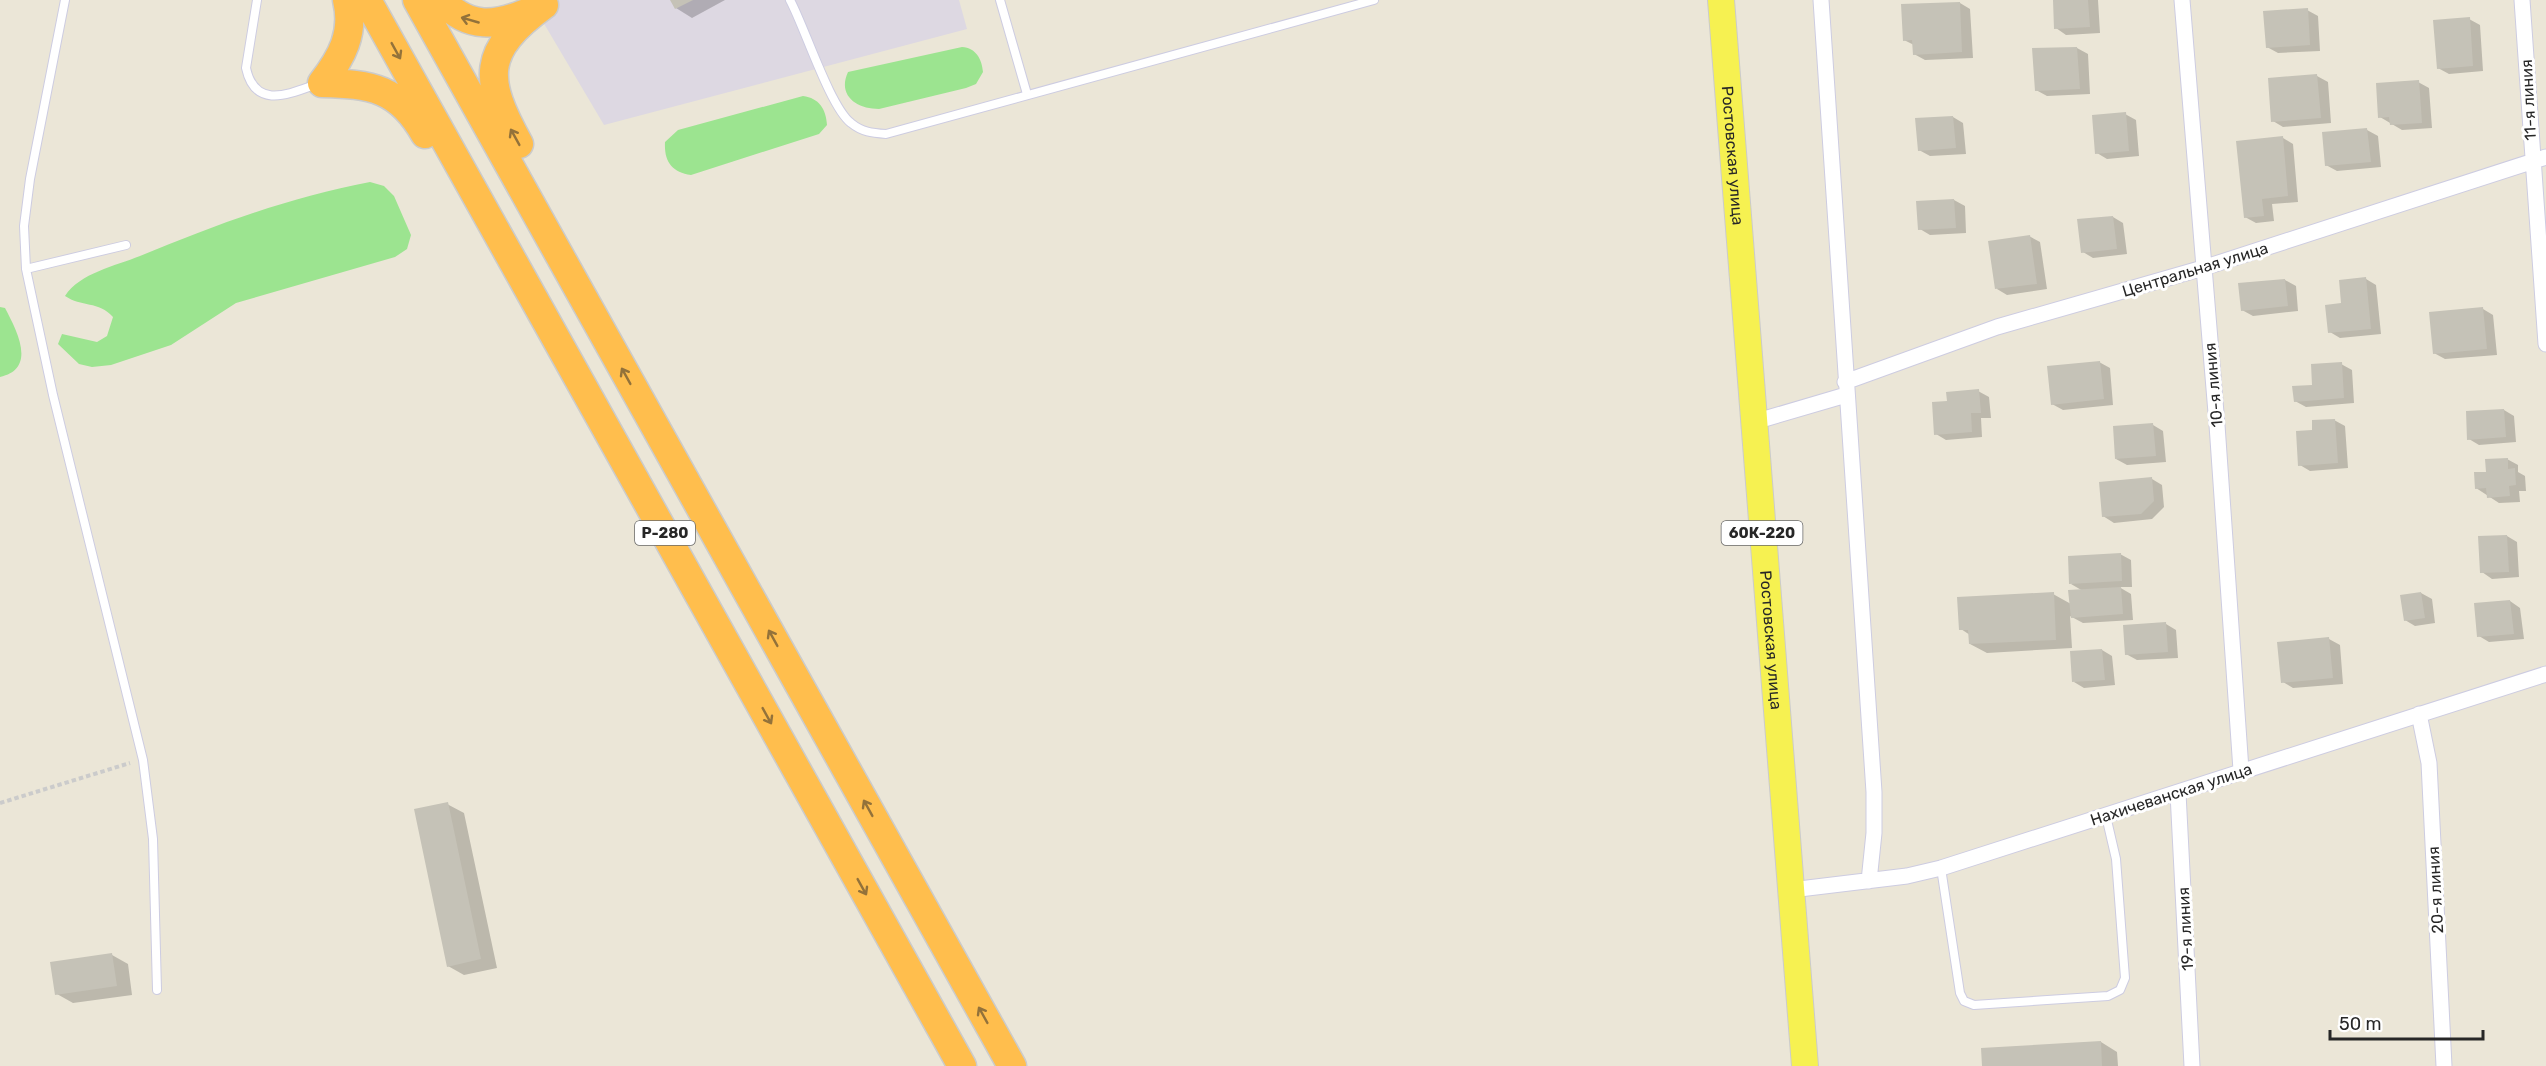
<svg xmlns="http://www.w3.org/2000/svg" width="2546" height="1066" viewBox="0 0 2546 1066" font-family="Rubik,sans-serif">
	<rect width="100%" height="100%" fill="#ebe6d7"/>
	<path fill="#ddd8e2" d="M 530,0 L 959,0 L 967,29 L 604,125 Z"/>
	<path fill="#9ce490" d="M 962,47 C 976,48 982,59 983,72 L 976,84 L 966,88 L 879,109 C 857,109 837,96 848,72 Z
		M 803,96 C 819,98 826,109 827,125 L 819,134 L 691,175 C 672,172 664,162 665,142 L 678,130 Z
		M 370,182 L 384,186 L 394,196 L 411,235 L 407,249 L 395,257 L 236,303 L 171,345 L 111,365 L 92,367 L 79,364 L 58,344 L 62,334 L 97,342 L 107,336 L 113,317 C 99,301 81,307 65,296 C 80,273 115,266 140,256 C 215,225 290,197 370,182 Z
		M 0,307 L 5,308 C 16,329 38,369 0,377 Z"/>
	<path fill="#0003" d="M 672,0 L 725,0 L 692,18 L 676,8 Z
		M 2054,0 L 2098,0 L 2100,33 L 2066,35 L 2056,28 Z
		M 1960,3 L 1970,9 L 1973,58 L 1925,60 L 1914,54 L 1914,45 L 1904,40 Z
		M 2307,10 L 2318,16 L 2320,51 L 2278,53 L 2267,47 Z
		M 2469,19 L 2480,25 L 2483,71 L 2449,74 L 2438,68 Z
		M 2077,48 L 2088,54 L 2090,94 L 2047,96 L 2036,90 Z
		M 2317,76 L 2328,82 L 2331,123 L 2283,127 L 2273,121 Z
		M 2418,82 L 2429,88 L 2432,128 L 2402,130 L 2380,117 Z
		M 2125,114 L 2136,120 L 2139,156 L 2107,159 L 2097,153 Z
		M 1953,117 L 1963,123 L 1966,154 L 1930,156 L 1919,150 Z
		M 2367,130 L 2378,136 L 2381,167 L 2337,171 L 2326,165 Z
		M 2283,138 L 2293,144 L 2298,202 L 2272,204 L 2274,221 L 2256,223 L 2245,217 Z
		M 1954,200 L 1965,206 L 1966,233 L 1930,235 L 1920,229 Z
		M 2113,217 L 2123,223 L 2127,254 L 2093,258 L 2083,252 Z
		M 2029,236 L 2040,242 L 2047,289 L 2007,295 L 1997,289 Z
		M 2366,279 L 2376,285 L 2381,334 L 2340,338 L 2330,332 L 2343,304 Z
		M 2285,280 L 2296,286 L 2298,311 L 2253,316 L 2242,310 Z
		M 2483,309 L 2493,315 L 2497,355 L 2445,359 L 2434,353 Z
		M 2099,362 L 2110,368 L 2113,405 L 2063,410 L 2052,404 Z
		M 2341,364 L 2352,370 L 2354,403 L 2306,407 L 2295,401 Z
		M 1978,391 L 1989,397 L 1991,418 L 1981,418 L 1982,437 L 1946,440 L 1936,434 L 1949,402 Z
		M 2504,410 L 2514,416 L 2516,442 L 2479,445 L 2469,439 Z
		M 2334,420 L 2345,426 L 2348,468 L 2310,471 L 2300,465 Z
		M 2153,425 L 2163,431 L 2166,462 L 2127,465 L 2116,459 Z
		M 2507,459 L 2518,465 L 2518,472 L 2525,476 L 2526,491 L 2519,491 L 2520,502 L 2499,503 L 2476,488 L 2487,473 Z
		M 2152,479 L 2162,485 L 2164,507 L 2152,519 L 2114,523 L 2103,516 Z
		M 2507,536 L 2517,542 L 2519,577 L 2492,579 L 2482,572 Z
		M 2120,554 L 2131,560 L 2132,587 L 2119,587 L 2131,594 L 2133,620 L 2083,623 L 2070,616 L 2072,648 L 1987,653 L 1970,644 L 1970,635 L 1961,629 L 2053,594 L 2071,604 L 2083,591 L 2071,584 Z
		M 2421,593 L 2432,599 L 2435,623 L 2415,626 L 2405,620 Z
		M 2510,601 L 2520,608 L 2524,639 L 2489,642 L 2479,636 Z
		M 2166,624 L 2176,630 L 2178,658 L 2137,660 L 2126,654 Z
		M 2329,639 L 2340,645 L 2343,684 L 2293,688 L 2283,682 Z
		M 2102,650 L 2112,656 L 2115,685 L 2084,688 L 2074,682 Z
		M 447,804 L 464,813 L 497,968 L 464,975 L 448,966 Z
		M 112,955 L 128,964 L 132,995 L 73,1003 L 57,994 Z
		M 2101,1042 L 2117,1052 L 2118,1066 L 1983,1066 Z"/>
	<path fill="#c5c2b7" d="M 670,0 L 693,0 L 675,9 Z
		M 2053,0 L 2088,0 L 2090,27 L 2054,29 Z
		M 1960,2 L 1962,52 L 1913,55 L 1912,40 L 1903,41 L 1901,4 Z
		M 2308,8 L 2310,45 L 2266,48 L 2263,11 Z
		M 2470,17 L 2473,66 L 2437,69 L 2433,20 Z
		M 2077,47 L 2080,89 L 2035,91 L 2032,48 Z
		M 2317,74 L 2321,118 L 2271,122 L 2268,78 Z
		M 2419,80 L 2422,123 L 2390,125 L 2389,117 L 2378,118 L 2376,83 Z
		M 2126,112 L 2129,151 L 2095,154 L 2092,115 Z
		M 1953,116 L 1956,148 L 1918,151 L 1915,118 Z
		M 2367,128 L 2371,162 L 2325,166 L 2322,132 Z
		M 2283,136 L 2288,196 L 2262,199 L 2264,216 L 2244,218 L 2236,141 Z
		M 1954,199 L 1956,228 L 1918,230 L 1916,201 Z
		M 2113,216 L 2117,249 L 2081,253 L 2077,219 Z
		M 2030,235 L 2037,284 L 1995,289 L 1988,241 Z
		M 2366,277 L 2371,329 L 2328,333 L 2325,305 L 2341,303 L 2339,280 Z
		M 2285,279 L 2288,306 L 2241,311 L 2238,283 Z
		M 2483,307 L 2487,349 L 2433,354 L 2429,312 Z
		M 2100,361 L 2104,399 L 2051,405 L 2047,366 Z
		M 2342,362 L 2344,398 L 2294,402 L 2292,386 L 2312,385 L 2311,364 Z
		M 1979,389 L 1981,413 L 1971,413 L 1972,432 L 1934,435 L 1932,402 L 1947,401 L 1946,392 Z
		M 2504,409 L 2506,437 L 2467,440 L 2466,411 Z
		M 2335,419 L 2338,463 L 2298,466 L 2296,431 L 2312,430 L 2312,420 Z
		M 2153,423 L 2156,456 L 2115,459 L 2113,426 Z
		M 2508,458 L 2508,469 L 2515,468 L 2516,485 L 2509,486 L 2510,496 L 2487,498 L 2486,488 L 2475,489 L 2474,472 L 2486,472 L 2485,459 Z
		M 2152,477 L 2154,501 L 2141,514 L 2102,517 L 2099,482 Z
		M 2507,535 L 2509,572 L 2480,573 L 2478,536 Z
		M 2121,553 L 2122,581 L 2069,584 L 2068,556 Z
		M 2121,587 L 2123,614 L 2071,618 L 2068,590 Z
		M 2054,592 L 2056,640 L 1969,644 L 1968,630 L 1959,630 L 1957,597 Z
		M 2421,592 L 2425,618 L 2404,621 L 2400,595 Z
		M 2510,600 L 2514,634 L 2477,637 L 2474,603 Z
		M 2166,622 L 2168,652 L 2125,655 L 2123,625 Z
		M 2329,637 L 2333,678 L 2281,683 L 2277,642 Z
		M 2102,649 L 2105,680 L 2072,682 L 2070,651 Z
		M 448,802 L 481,959 L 447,967 L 414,809 Z
		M 112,953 L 117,986 L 55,995 L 50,962 Z
		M 2101,1041 L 2102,1066 L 1982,1066 L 1981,1048 Z"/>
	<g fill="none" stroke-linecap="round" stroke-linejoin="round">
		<defs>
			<path id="lane" d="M 65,0 L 30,179 L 24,226 L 26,269 L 53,395 L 143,760 L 153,839 L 157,990
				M 257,0 L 246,68 C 255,110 289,94 317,84
				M 790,0 C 805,28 830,107 851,123 C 862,132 872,133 886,134 L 1374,0
				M 1000,0 L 1027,94
				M 26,269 L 126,245
				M 1941,868 L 1960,993 L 1964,1001 L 1974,1005 L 2108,996 L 2120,990 L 2125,978 L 2116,859 L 2106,816"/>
			<path id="street" d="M 1821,0 L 1874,792 L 1874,833 L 1869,881
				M 2182,0 L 2217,425 L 2241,770
				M 2522,0 L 2546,344
				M 1845,382 L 1997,327 L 2203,268 L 2546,157
				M 1754,422 L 1846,395
				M 2419,714 L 2429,763 L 2444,1066
				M 2178,793 L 2192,1066
				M 1791,890 L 1907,876 L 1941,868 L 2546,674"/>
			<g id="primary">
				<path id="s1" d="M 1721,0 L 1805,1066"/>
			</g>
			<path id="highway" d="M 367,0 L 962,1066
				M 417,0 L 1012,1066
				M 441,0 C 469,30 496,26 531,11
				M 322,83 C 371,84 399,88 425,134
				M 322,83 C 342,57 355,33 347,0
				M 519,144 C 483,79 481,51 544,5"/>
		</defs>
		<use href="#lane" stroke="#cdcce1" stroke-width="10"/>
		<use href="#street" stroke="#cdcce1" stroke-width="17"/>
		<use href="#primary" stroke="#cbcbcb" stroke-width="28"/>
		<use href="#highway" stroke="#cbcbcb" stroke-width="31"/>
		<path stroke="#cbcbcb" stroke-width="4" stroke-dasharray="4.5 3" stroke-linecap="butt" d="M 0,803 L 130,763"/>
		<use href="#lane" stroke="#fff" stroke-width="8"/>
		<use href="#street" stroke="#fff" stroke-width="15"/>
		<use href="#primary" stroke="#f6f151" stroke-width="26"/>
		<use href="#highway" stroke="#ffbe4d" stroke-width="28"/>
	</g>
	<defs><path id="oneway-shaft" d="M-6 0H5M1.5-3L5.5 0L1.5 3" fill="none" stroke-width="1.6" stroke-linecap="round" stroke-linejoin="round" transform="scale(1.5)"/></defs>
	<g stroke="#93723a">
		<use href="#oneway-shaft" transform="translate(470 20) rotate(-164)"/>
		<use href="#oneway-shaft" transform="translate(396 51) rotate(61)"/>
		<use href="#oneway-shaft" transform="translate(515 137) rotate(-119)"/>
		<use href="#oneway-shaft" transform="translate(626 376) rotate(-119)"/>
		<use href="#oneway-shaft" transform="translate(773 638) rotate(-119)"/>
		<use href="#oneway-shaft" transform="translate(767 716) rotate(61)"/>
		<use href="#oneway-shaft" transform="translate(868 808) rotate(-119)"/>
		<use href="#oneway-shaft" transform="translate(862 887) rotate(61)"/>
		<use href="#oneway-shaft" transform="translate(983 1015) rotate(-119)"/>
	</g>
	<g text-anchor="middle" stroke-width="6" stroke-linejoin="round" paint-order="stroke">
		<g fill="#fff" stroke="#686868" stroke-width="1.5">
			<rect x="635" y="521" width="60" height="24" rx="4.5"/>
			<rect x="1721.5" y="521" width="81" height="24" rx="4.5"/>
		</g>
		<g font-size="15" font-weight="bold" fill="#272727">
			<text x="665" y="538">Р-280</text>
			<text x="1762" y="538">60К-220</text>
		</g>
		<g font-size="16" fill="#272727" stroke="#fff">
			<text transform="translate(2528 100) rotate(-93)" y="6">11-я линия</text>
			<text dy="6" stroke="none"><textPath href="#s1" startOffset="156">Ростовская улица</textPath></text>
			<text transform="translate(2195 269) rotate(-17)" y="6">Центральная улица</text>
			<text transform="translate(2213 385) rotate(-95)" y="6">10-я линия</text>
			<text dy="6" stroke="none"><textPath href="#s1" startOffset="642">Ростовская улица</textPath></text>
			<text transform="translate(2171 794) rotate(-18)" y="6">Нахичеванская улица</text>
			<text transform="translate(2435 890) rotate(-93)" y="6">20-я линия</text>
			<text transform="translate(2185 929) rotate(-93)" y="6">19-я линия</text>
		</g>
	</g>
	<path d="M2330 1030v9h153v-9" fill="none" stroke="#272727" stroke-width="3"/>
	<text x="2339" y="1030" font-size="18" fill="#272727" stroke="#ffffff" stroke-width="4.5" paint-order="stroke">50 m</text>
</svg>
